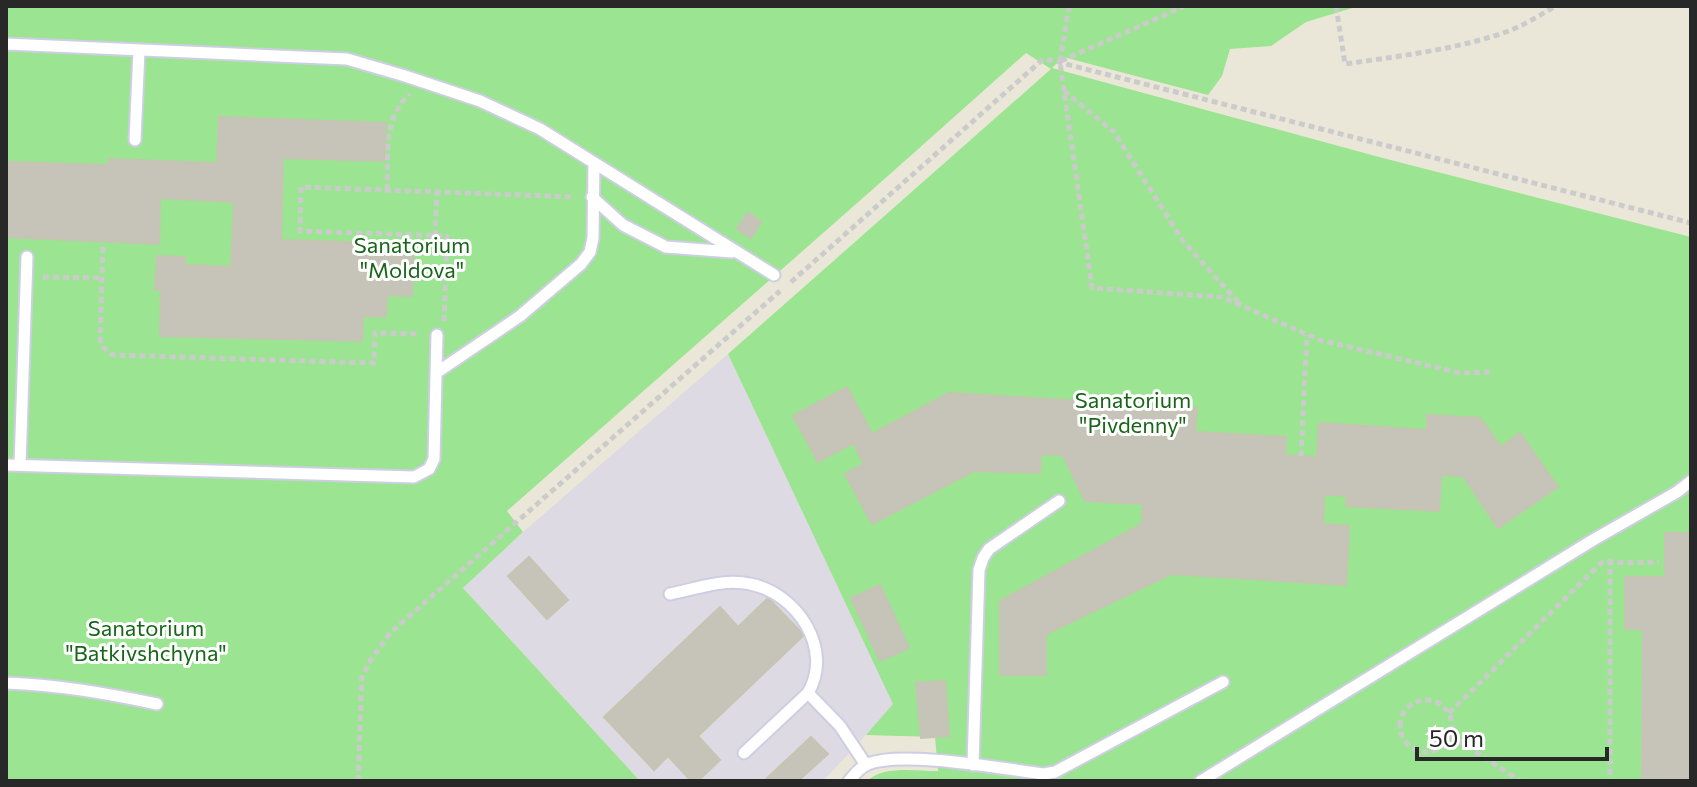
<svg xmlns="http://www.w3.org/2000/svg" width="1697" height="787" viewBox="0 0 1697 787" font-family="Commissioner,sans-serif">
	<rect width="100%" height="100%" fill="#ebe7d8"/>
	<path fill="#dedae3" d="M 728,354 L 894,705 L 823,781 L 640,781 L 463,588 L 523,532 Z"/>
	<path fill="#9be492" d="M 6,6 L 1359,6 L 1306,22 L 1271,46 L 1230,49 L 1222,76 L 1208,95 L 1063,57 L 1052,68 L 1379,157 L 1691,237 L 1691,781 L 867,781 C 884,765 915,771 938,771 L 935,737 L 866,735 L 893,704 L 728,354 L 1051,69 L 1026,53 L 889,175 L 507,511 L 523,532 L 463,588 L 640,781 L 6,781 Z"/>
	<path fill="#c6c4b8" stroke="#c6c4b2" stroke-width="2" d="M 219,117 L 386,123 L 385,161 L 283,158 L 281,240 L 381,243 L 381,251 L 414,252 L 412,296 L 387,295 L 386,317 L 363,316 L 362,341 L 160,336 L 161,289 L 155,290 L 157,256 L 185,257 L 185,265 L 231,267 L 234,202 L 160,198 L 159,244 L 6,237 L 6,162 L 108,165 L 108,159 L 217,163 Z
		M 748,212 L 761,222 L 751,238 L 737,229 Z
		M 847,387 L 872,434 L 949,393 L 1197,408 L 1195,432 L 1286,437 L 1285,455 L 1317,457 L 1319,423 L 1427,430 L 1427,415 L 1480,418 L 1501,447 L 1520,433 L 1558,487 L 1498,528 L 1463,476 L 1441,475 L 1439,511 L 1346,506 L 1347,496 L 1324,494 L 1323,524 L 1349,526 L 1346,585 L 1171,574 L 1046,634 L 1046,675 L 1000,675 L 1000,601 L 1142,524 L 1143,504 L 1085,501 L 1063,455 L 1041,454 L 1040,473 L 974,471 L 872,524 L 845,474 L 864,464 L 853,443 L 818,462 L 793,416 Z
		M 1665,533 L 1688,533 L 1688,555 L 1691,555 L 1691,781 L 1642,781 L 1643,629 L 1625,629 L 1625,577 L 1665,577 Z
		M 529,557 L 568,600 L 547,619 L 508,576 Z
		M 880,585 L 909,648 L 880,661 L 851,598 Z
		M 768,598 L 804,635 L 698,736 L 720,760 L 698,781 L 691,781 L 668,756 L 654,770 L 604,717 L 720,607 L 738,627 Z
		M 945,681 L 949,736 L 921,738 L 916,683 Z
		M 811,737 L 828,754 L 798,781 L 766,781 L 765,780 Z"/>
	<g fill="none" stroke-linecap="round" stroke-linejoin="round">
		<defs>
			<path id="lane" d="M 6,44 L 347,59 L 405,76 L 480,101 L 540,129 L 774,275
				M 135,140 L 139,50
				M 592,197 L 623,225 L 666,247 L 732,252
				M 436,373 L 520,316 L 581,264 L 590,252 L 593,238 L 594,163
				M 6,465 L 414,477 L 429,469 L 434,459 L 437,335
				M 20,465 L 27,257
				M 670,594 C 696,589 723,578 750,584 C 797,593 834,649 808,693
				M 6,683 C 59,685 105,693 157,704
				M 744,753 L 808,693 L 840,726 L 866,765
				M 973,765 L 979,570 L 983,558 L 989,549 L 1059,501
				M 849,781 C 854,775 860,767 868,764 C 902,750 1004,769 1044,774 L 1055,772 L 1223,682
				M 1201,781 L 1593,540 L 1677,492 L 1691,481"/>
		</defs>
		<use href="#lane" stroke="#cecee2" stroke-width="15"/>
		<path stroke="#cbcbcb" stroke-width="5" stroke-dasharray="6 4" stroke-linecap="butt" d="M 1069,6 L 1060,62 L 1092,288 L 1222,297 L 1320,340 L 1460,373 L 1492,372
			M 1336,6 L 1345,64 C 1399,56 1454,50 1506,32 C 1523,26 1540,15 1556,6
			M 1061,61 L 1185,6
			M 1064,91 L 1114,132 L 1183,241 L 1238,302
			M 387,190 C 389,158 382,117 410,94
			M 435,236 L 437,192
			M 103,247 L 100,340 L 103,347 L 113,355 L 374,363 L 375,333 L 420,334
			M 43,277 L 102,278
			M 791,282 L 1041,61 L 1046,59 L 1691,223
			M 444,321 L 447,236 L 300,231 L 301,187 L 575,197
			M 1301,456 L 1307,335
			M 1609,559 L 1610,561 L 1610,781
			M1400 726a26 26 0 1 1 52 0a26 26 0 1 1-52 0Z
			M 1449,713 L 1601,563 L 1659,562
			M 1450,735 L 1520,781
			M 358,781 L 362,677 L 370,661 L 390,633 L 780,291"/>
		<use href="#lane" stroke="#fff" stroke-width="11"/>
	</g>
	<g text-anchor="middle" stroke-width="6" stroke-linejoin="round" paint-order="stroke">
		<g font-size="22" fill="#176618" stroke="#fff">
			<text x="412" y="253">Sanatorium<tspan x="412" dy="25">"Moldova"</tspan></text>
			<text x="1133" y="408">Sanatorium<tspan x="1133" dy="25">"Pivdenny"</tspan></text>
			<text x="146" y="636">Sanatorium<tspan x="146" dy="25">"Batkivshchyna"</tspan></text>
		</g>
	</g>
	<rect width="1697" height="787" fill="none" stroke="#282828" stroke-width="16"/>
	<path d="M1417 747v12h190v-12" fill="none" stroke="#282828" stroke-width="4"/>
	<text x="1429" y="747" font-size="24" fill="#282828" stroke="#ffffff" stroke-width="6" paint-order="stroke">50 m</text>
</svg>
